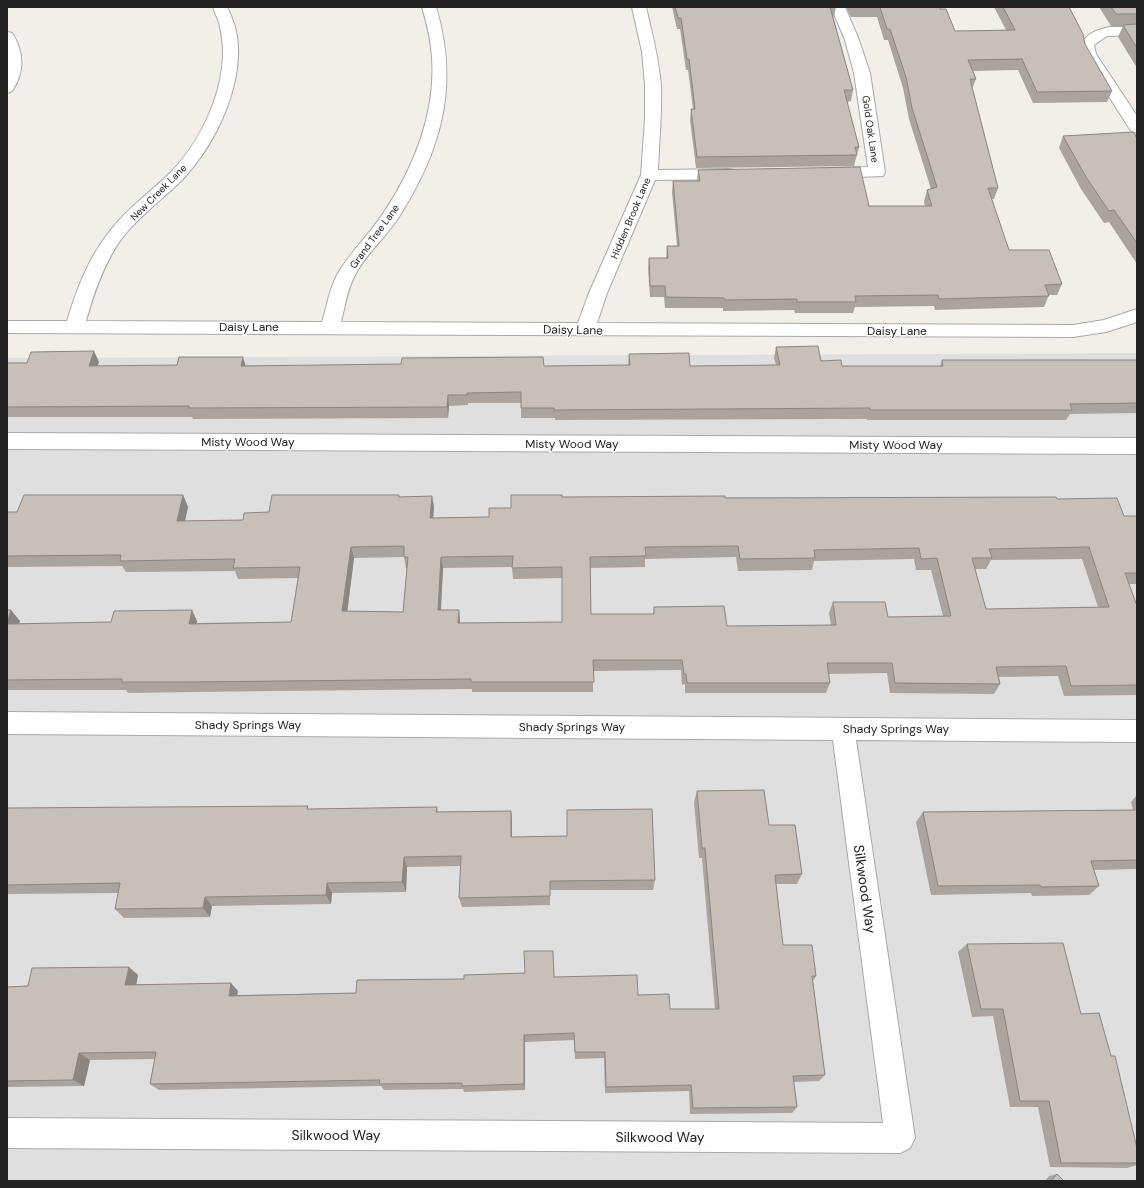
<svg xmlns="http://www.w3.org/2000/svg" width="1144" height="1188" viewBox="0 0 1144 1188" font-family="'DM Sans',sans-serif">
	<rect width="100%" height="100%" fill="#f2efe9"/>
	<path fill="#e0dfdf" d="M 1137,353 L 1137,1181 L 7,1181 L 7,358 Z"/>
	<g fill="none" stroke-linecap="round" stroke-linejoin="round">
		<defs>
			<path id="street" d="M 213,7 L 227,7 C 230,13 233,20 235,27 C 248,77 217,143 183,179 C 163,199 139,216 122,238 C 104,263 94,292 86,321 L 322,322 C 327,306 329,290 337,275 C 350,252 370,234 384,212 C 414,168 436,111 432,58 C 431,40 427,24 422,7 L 436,7 C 460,86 441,152 397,220 C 384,239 365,255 355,275 C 347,290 345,306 341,322 L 578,323 L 589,293 L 641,175 L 645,119 L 645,85 L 642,52 L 632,7 L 646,7 C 652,33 659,59 661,86 C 662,114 659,142 658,170 L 729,169 L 735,170 L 737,174 L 735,178 L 729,179 L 655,180 L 607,293 L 597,323 L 1073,325 L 1104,320 L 1137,309 L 1137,322 L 1106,332 L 1073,337 L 7,333 L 7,321 L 67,321 C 77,288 89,257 110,231 C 127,208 151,192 171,172 C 205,137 232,76 220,27 C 219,20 215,14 213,7 Z
				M 831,7 L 845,7 L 859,40 L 870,73 L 885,172 L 883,176 L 831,178 L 825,177 L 823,173 L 825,169 L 831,168 L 868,167 L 854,73 L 845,40 Z
				M 1109,27 L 1137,27 L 1137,35 L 1107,36 L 1094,45 L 1096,54 L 1137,116 L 1137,133 L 1131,131 L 1082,54 L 1080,45 C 1088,33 1096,30 1109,27 Z
				M 7,32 L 12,33 C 24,51 25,73 12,91 L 7,93 Z
				M 7,433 L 1137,438 L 1137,454 L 7,449 Z
				M 7,712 L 1137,720 L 1137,742 L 856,740 L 915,1138 L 910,1148 L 900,1153 L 7,1148 L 7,1118 L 883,1123 L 833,740 L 7,734 Z"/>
		</defs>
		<use href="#street" stroke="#a9a9a9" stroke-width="2"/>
		<use href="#street" fill="#fff" fill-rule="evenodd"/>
	</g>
	<path fill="#aba49e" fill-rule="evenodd" d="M 672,7 L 836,7 L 834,17 L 833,17 L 853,90 L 851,101 L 847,102 L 859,147 L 854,166 L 696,168 L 690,120 L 691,109 L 693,109 L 688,70 L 686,70 L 680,29 L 677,29 Z
		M 846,7 L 940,7 L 940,9 L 955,31 L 1006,30 L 994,7 L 1069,7 L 1085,44 L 1112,91 L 1107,102 L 1033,103 L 1018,70 L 973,71 L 976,79 L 972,89 L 998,188 L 994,199 L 992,199 L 1009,250 L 1062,284 L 1057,295 L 1049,295 L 1044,307 L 935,310 L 934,306 L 855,307 L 853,313 L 795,313 L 794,310 L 723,311 L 723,308 L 665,308 L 664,297 L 650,297 L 648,269 L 649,258 L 666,258 L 667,246 L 677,246 L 672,192 L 673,181 L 697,181 L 698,170 L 869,206 L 925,206 L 924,202 L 927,190 L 931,189 L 909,119 L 903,88 L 888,40 L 884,40 L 877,17 L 851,17 Z
		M 1099,7 L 1137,7 L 1137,68 L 1118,37 L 1123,26 L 1111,26 Z
		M 1063,136 L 1137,139 L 1137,264 L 1109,222 L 1104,223 L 1081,189 L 1059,148 Z
		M 776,347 L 842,366 L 940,366 L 942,360 L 1137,360 L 1137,413 L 1070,414 L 1066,420 L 867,420 L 867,419 L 555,420 L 555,418 L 521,418 L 521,403 L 468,403 L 468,405 L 449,406 L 448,418 L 193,419 L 192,417 L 7,417 L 7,363 L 99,362 L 97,366 L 544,366 L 628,365 L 629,354 L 690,366 L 776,365 L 774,358 Z
		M 183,495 L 188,507 L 185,521 L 243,520 L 269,512 L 399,497 L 432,496 L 434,508 L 433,518 L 489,517 L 511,508 L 562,497 L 1057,499 L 1124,516 L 1137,516 L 1137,584 L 1129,584 L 1137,606 L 1137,695 L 1064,696 L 1058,676 L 999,677 L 1000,684 L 994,694 L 890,693 L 887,673 L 829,674 L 830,683 L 826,693 L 685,693 L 685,684 L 682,685 L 681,670 L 593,671 L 593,692 L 472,692 L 472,689 L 196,692 L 128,693 L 126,690 L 7,690 L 7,610 L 20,621 L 19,624 L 197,621 L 197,623 L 291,622 L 298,578 L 238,579 L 235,571 L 126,572 L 122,566 L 7,567 L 7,512 L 17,512 ZM 404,557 L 406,568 L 407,568 L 403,612 L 347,611 L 354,558 ZM 736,557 L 738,571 L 812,570 L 814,561 L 914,559 L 916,570 L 931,570 L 943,616 L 888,617 L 833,602 L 829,613 L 831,625 L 727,626 L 654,607 L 653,614 L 591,614 L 590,568 L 645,567 L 645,559 ZM 1082,559 L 1098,607 L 986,609 L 975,569 L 986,569 L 991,560 ZM 512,567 L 513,579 L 562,578 L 562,622 L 460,623 L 459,610 L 441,610 L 443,568 Z
		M 697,791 L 769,825 L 802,874 L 797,884 L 776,884 L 783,945 L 816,976 L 813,981 L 825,1075 L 819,1081 L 794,1082 L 797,1107 L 792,1113 L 690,1114 L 689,1091 L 605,1093 L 604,1058 L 575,1059 L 574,1040 L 525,1042 L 525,1090 L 464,1092 L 463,1089 L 384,1090 L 381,1086 L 159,1090 L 150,1084 L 155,1059 L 90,1060 L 84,1086 L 7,1087 L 7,987 L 28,986 L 138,975 L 136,984 L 238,991 L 237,995 L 356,993 L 554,977 L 638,995 L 670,1009 L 715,1009 L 702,858 L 699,858 L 694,802 Z
		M 1137,795 L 1137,869 L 1094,870 L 1099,886 L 1089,895 L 1032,896 L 1031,893 L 931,895 L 916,822 L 923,812 L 1133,810 L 1131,802 Z
		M 437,807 L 438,812 L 511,811 L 512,821 L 512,837 L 655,880 L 653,890 L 550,890 L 550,905 L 462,907 L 459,898 L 461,866 L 407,867 L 406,892 L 332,893 L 331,904 L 212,906 L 210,917 L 124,918 L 115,909 L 118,893 L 7,894 L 7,808 L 309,809 Z
		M 967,944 L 1081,1014 L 1111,1056 L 1137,1148 L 1137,1165 L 1127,1168 L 1050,1167 L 1038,1107 L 1010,1107 L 993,1016 L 972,1017 L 958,952 Z
		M 1057,1174 L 1064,1181 L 1045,1181 L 1049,1176 Z"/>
	<path fill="#8b8681" d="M 94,351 L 99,362 L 94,377 L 89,366 Z
		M 243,357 L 246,367 L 241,366 Z
		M 448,395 L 449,406 L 448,418 L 447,407 Z
		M 183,495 L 188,507 L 182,533 L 177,521 Z
		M 432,496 L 434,508 L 432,530 L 430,518 Z
		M 351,547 L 354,558 L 346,622 L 342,611 Z
		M 441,557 L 443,568 L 440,621 L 438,610 Z
		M 11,610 L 20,621 L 15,635 L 7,624 Z
		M 192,610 L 197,621 L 194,634 L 189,624 Z
		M 459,610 L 460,621 L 460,634 L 458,623 Z
		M 511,811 L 512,821 L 512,847 L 511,837 Z
		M 404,857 L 407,867 L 406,892 L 402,882 Z
		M 327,883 L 332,893 L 331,904 L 326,895 Z
		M 205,897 L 212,906 L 210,917 L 203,908 Z
		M 129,967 L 138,975 L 135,992 L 125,985 Z
		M 231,983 L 238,991 L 236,1003 L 229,996 Z
		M 524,1035 L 525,1042 L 525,1090 L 524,1084 Z
		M 79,1053 L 90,1060 L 84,1086 L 73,1080 Z"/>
	<path fill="#c7bfb8" stroke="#8b8681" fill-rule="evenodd" d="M 675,7 L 830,7 L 853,90 L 844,90 L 859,147 L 855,147 L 857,155 L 697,157 L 691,109 L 695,109 L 689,59 L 687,59 L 681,18 L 678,18 Z
		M 880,7 L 940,7 L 940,9 L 946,9 L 955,31 L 1015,30 L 1003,7 L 1069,7 L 1083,34 L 1085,44 L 1112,91 L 1037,92 L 1022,59 L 968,60 L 976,79 L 970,79 L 998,188 L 988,188 L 1009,250 L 1049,250 L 1062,284 L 1045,285 L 1049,296 L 939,299 L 938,295 L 855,296 L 856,302 L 797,302 L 797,299 L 725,300 L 724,298 L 666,297 L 665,286 L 650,286 L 649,258 L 668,258 L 667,246 L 679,246 L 673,181 L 700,181 L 698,170 L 860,167 L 869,206 L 932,206 L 927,190 L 937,187 L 912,108 L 906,77 L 890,29 L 887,29 Z
		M 1111,7 L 1137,7 L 1137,14 L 1116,14 Z
		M 1137,24 L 1137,48 L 1123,25 Z
		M 1134,132 L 1137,139 L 1137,243 L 1114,210 L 1109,211 L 1086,177 L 1063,136 Z
		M 818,346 L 821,361 L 841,360 L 842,366 L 943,366 L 942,360 L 1137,360 L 1137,403 L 1070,404 L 1072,410 L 870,410 L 870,408 L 554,410 L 554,408 L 521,408 L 521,392 L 467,393 L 467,395 L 448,395 L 447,407 L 189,408 L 189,406 L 7,407 L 7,363 L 27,363 L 31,352 L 94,351 L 89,366 L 177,365 L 179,357 L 243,357 L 241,366 L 401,364 L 402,358 L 543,357 L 544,366 L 630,365 L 629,354 L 689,353 L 690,366 L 780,365 L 776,347 Z
		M 24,495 L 183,495 L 177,521 L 243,520 L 244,513 L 269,512 L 272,495 L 399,495 L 399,497 L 432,496 L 430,518 L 489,517 L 489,508 L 511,508 L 511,495 L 562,495 L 562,497 L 725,496 L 725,498 L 1056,497 L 1057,499 L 1117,498 L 1124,516 L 1137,516 L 1137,573 L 1125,573 L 1137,606 L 1137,685 L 1071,686 L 1066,666 L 996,667 L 1000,684 L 895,683 L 892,663 L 827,663 L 830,683 L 687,683 L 686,674 L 684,674 L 682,660 L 593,660 L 594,682 L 471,682 L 471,679 L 190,682 L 122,682 L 122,679 L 7,680 L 7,624 L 111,622 L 114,611 L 192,610 L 189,624 L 291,622 L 300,567 L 233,568 L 235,559 L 120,561 L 121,555 L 7,556 L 7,512 L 17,512 ZM 404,546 L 404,557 L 408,557 L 403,612 L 342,611 L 351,547 ZM 738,546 L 740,559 L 815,558 L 814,550 L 919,548 L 921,559 L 937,558 L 951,616 L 888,617 L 885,602 L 833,602 L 836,625 L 727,626 L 724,606 L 654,607 L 654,614 L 591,614 L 590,557 L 646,556 L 645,547 ZM 1089,547 L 1109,607 L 986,609 L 972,558 L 992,558 L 989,549 ZM 513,556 L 512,568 L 562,567 L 562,622 L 458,623 L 459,610 L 438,610 L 441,557 Z
		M 7,610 L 11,610 L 7,624 Z
		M 764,790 L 769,825 L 795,825 L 802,874 L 775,875 L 783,945 L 812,945 L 816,976 L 812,976 L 825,1075 L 793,1076 L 797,1107 L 693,1108 L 691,1085 L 606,1087 L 605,1052 L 575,1052 L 574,1033 L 524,1035 L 524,1084 L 462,1086 L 462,1083 L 379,1084 L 380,1080 L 150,1084 L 156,1052 L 79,1053 L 73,1080 L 7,1081 L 7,987 L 28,986 L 32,968 L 129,967 L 125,985 L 231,983 L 229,996 L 356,993 L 357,980 L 464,979 L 464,975 L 525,973 L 524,951 L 553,951 L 554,977 L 637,975 L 638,995 L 669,994 L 670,1009 L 719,1009 L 705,848 L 702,848 L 697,791 Z
		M 308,806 L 307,809 L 437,807 L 436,812 L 511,811 L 511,837 L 567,836 L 567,810 L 652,809 L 655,880 L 550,881 L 550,896 L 459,898 L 461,856 L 404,857 L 402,882 L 327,883 L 326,895 L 205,897 L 203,908 L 115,909 L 120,883 L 7,885 L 7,808 Z
		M 1137,810 L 1137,860 L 1091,861 L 1099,886 L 1041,887 L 1040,885 L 938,886 L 923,812 Z
		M 1063,943 L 1081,1014 L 1099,1013 L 1111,1056 L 1115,1056 L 1137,1148 L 1137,1163 L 1061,1163 L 1049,1101 L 1020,1101 L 1003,1009 L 981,1009 L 967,944 Z
		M 1057,1174 L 1064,1181 L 1051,1181 Z"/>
	<g text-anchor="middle" stroke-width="3" stroke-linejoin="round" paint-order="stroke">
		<g font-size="10" fill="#222" stroke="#fff">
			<text transform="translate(871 129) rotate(82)" y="4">Gold Oak Lane</text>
			<text transform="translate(158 192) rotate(-45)" y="4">New Creek Lane</text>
			<text transform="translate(630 218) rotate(-67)" y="4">Hidden Brook Lane</text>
			<text transform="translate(374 236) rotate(-54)" y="4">Grand Tree Lane</text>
		</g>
		<g font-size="12" fill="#222" stroke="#fff">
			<text x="249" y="331">Daisy Lane</text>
			<text transform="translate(573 330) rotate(1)" y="4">Daisy Lane</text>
			<text x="897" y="335">Daisy Lane</text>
			<text x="248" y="446">Misty Wood Way</text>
			<text x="572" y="448">Misty Wood Way</text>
			<text x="896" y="449">Misty Wood Way</text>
			<text x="248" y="729">Shady Springs Way</text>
			<text x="572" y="731">Shady Springs Way</text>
			<text x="896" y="733">Shady Springs Way</text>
		</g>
		<g font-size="14" fill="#222" stroke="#fff">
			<text transform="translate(865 889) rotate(82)" y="5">Silkwood Way</text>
			<text x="336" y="1140">Silkwood Way</text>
			<text x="660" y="1142">Silkwood Way</text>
		</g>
	</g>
	<rect width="1144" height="1188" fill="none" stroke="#222222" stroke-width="16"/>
</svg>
